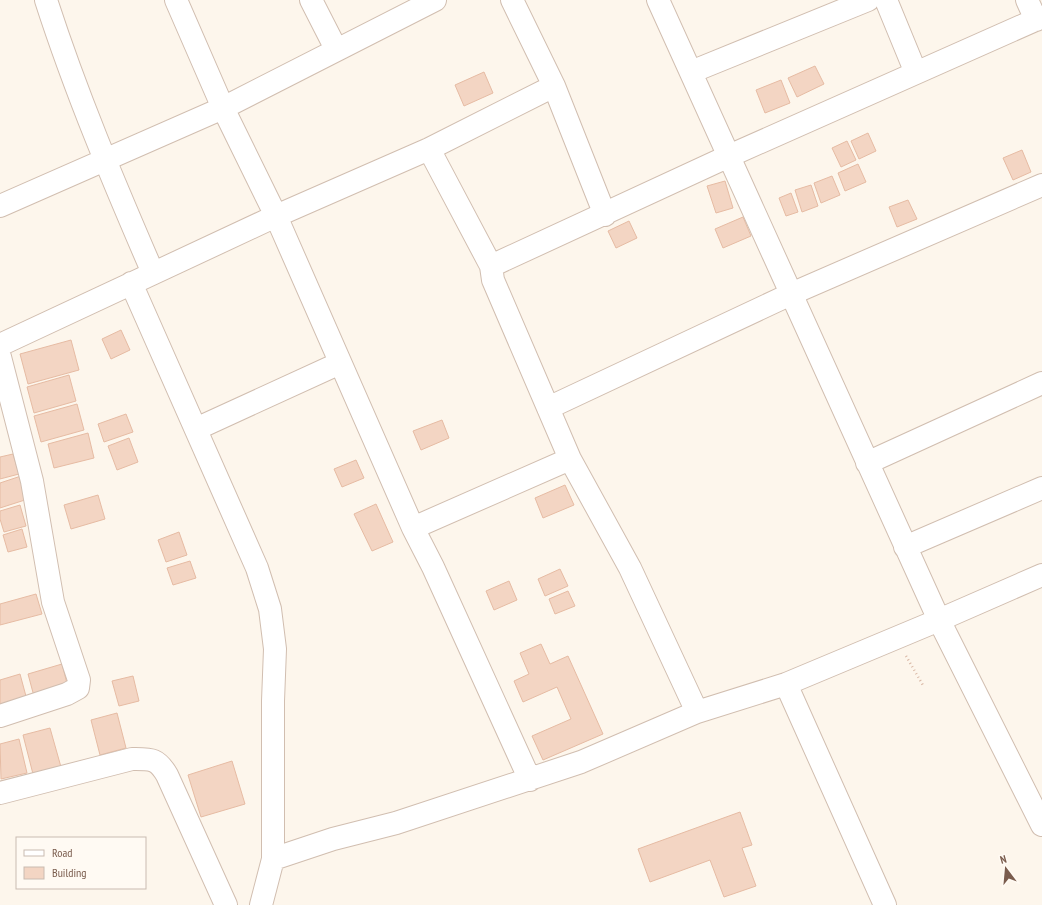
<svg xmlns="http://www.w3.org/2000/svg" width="1042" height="905" viewBox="0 0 1042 905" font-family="'PT Sans Narrow',sans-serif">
	<rect width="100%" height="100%" fill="#fdf6ec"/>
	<path fill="#f3d5c3" stroke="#e6bba3" d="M 815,66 L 824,84 L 797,97 L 788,78 Z
		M 484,72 L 493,93 L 464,106 L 455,85 Z
		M 781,80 L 790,103 L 765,113 L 756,90 Z
		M 868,133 L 876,151 L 859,159 L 851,141 Z
		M 847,141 L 856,160 L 841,167 L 832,148 Z
		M 1022,150 L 1031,172 L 1013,180 L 1003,158 Z
		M 858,164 L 866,182 L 845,191 L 838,173 Z
		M 832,176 L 840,195 L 821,203 L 814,183 Z
		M 725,181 L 733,208 L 716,213 L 707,186 Z
		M 811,185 L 818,206 L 802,212 L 795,190 Z
		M 791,193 L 798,212 L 786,216 L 779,198 Z
		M 908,200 L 917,219 L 897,227 L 889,207 Z
		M 743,217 L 751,236 L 723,248 L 715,229 Z
		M 629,221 L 637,238 L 616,248 L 608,231 Z
		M 121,330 L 130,350 L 111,359 L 102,339 Z
		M 71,340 L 79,370 L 28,384 L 20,354 Z
		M 69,375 L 76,401 L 34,413 L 27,387 Z
		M 77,404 L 84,430 L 41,442 L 34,416 Z
		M 126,414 L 133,432 L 104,442 L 98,424 Z
		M 442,420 L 449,438 L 421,450 L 413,431 Z
		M 88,433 L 94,458 L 54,468 L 48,444 Z
		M 129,438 L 138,462 L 117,470 L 108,446 Z
		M 13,454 L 19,474 L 0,479 L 0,457 Z
		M 356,460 L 364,478 L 342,487 L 334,469 Z
		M 21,476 L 28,499 L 0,508 L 0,483 Z
		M 565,485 L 574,505 L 543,518 L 535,498 Z
		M 98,495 L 105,519 L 71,529 L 64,505 Z
		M 376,504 L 393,542 L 372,551 L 354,514 Z
		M 20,505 L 26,526 L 4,532 L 0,519 L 0,511 Z
		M 22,529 L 27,547 L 8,552 L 3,535 Z
		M 179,532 L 187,555 L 166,562 L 158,540 Z
		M 190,561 L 196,578 L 173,585 L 167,568 Z
		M 560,569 L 568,586 L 545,596 L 538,579 Z
		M 509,581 L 517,600 L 494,610 L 486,591 Z
		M 568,591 L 575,606 L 555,614 L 549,599 Z
		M 36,594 L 42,614 L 0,625 L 0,604 Z
		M 541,644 L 550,664 L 568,656 L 603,734 L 543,760 L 532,736 L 571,719 L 557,687 L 523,702 L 514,681 L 529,674 L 520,653 Z
		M 62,664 L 69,691 L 35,700 L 28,674 Z
		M 20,674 L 27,700 L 0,707 L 0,680 Z
		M 133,676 L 139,701 L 119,706 L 112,681 Z
		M 117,713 L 126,748 L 100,755 L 91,720 Z
		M 50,728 L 61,767 L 33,774 L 23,735 Z
		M 19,739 L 27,773 L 1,779 L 0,744 Z
		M 232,761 L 245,804 L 201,817 L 188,775 Z
		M 740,812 L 752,845 L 742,848 L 756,886 L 724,897 L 710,860 L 650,882 L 638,849 Z"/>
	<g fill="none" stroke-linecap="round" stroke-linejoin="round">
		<defs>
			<path id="minor" d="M 46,0 C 76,93 114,183 153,273
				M 176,0 L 223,108 L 276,216 L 413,528 L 433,567 L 530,780
				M 311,0 L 336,49
				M 512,0 L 554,86 L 605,215
				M 658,0 L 939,620 L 1042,825
				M 886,0 L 916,73
				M 1027,0 L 1036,20
				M 691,72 L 868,0
				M 429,149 L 491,266
				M 0,206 L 223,108 L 435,0
				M 131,283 L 257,568 L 270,609 L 275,649 L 273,701 L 273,859
				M 0,345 L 276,216 L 429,149 L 554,86
				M 0,357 L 32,481 L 53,602 L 79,680 L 78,688 L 67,694 L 0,716
				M 548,408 L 791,294 L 1042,185
				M 196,429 L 340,363
				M 867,463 L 1042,383
				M 413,528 L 570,459
				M 905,547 L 1042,488
				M 786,684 L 885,905
				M 697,712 L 630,568 L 570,459 L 493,280 L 491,266 L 729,156 L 1042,17
				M 0,793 L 132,759 C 151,759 157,758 167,775 L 226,905
				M 261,905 L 273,859 L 333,839 L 396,823 L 581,762 L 697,712 L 786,684 L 939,620 L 1042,575"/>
		</defs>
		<use href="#minor" stroke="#d1beb0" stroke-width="24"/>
		<path stroke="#d9b8a5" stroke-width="2.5" stroke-dasharray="1 3" stroke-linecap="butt" d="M 906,656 L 924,687"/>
		<use href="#minor" stroke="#fff" stroke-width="22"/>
	</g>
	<rect x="16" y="837" width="130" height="52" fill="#fffaf3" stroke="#cabbb1"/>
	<rect x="24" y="850" width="20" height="6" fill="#ffffff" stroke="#cabbb1"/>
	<text x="52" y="857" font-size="12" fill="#7a5c4d">Road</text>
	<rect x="24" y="867" width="20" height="12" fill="#f3d5c3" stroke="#cabbb1"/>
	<text x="52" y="877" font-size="12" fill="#7a5c4d">Building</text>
	<g transform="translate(1006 869) rotate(344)" stroke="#fffaf3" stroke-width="3" paint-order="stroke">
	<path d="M0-3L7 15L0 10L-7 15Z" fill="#7a5c4d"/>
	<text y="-6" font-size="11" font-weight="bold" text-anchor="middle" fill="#7a5c4d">N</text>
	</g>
</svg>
